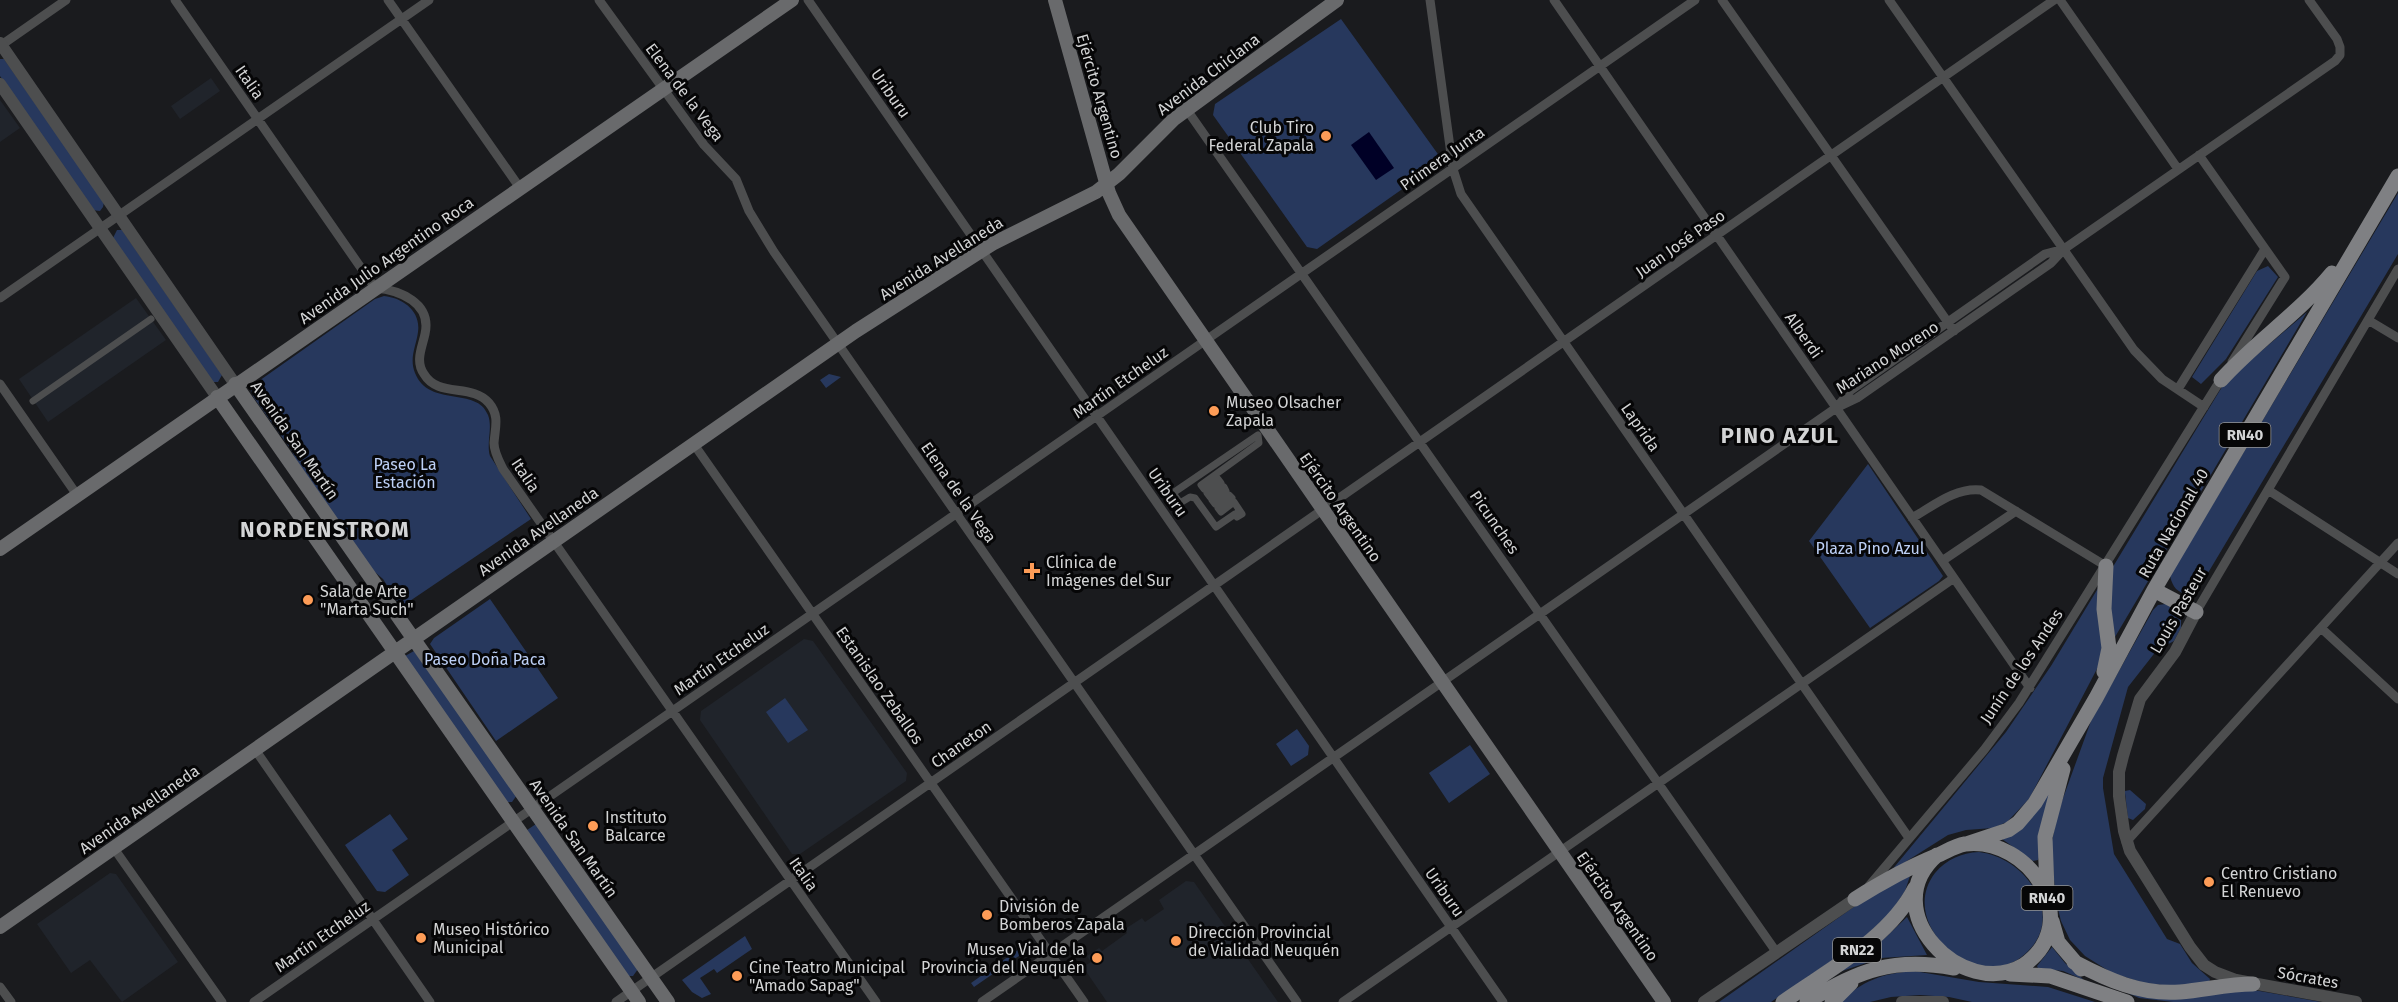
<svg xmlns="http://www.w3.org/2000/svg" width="2398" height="1002" viewBox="0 0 2398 1002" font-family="'Fira Sans',sans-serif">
	<rect width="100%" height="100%" fill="#1a1b1e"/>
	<path fill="#20242b" d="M 211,78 L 220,91 L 180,119 L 171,106 Z
		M 0,100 L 20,128 L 0,142 Z
		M 136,298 L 166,340 L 48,422 L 19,379 Z
		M 804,639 L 813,641 L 907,773 L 906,781 L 800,854 L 792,854 L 700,720 L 701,711 Z
		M 110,873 L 116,874 L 178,962 L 122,1002 L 90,960 L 71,973 L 37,924 Z
		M 1186,881 L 1194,882 L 1278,1002 L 1107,1002 L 1083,967 L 1091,962 L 1087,956 L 1099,948 L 1102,951 L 1127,933 L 1125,929 L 1142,918 L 1145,922 L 1164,909 L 1159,900 Z"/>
	<path fill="#27385d" d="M 1341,19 L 1440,157 L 1438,164 L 1317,249 L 1307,247 L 1213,115 L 1215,104 Z
		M 0,59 L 4,59 L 104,202 L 103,207 L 100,211 L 91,210 L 0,76 Z
		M 2398,193 L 2398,254 L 2199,588 L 2189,595 C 2177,592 2173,588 2170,576 Z
		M 117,230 L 122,230 L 222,375 L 218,382 L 211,382 L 113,238 Z
		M 2268,266 L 2278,277 L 2226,359 L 2201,384 L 2192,377 L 2257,271 Z
		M 384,296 C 403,298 421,311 418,332 C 416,347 409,358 415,373 C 429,408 477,386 488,415 C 493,428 486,443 490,456 L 531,519 L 401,607 L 383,579 L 363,562 L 298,467 L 292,451 L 254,398 L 251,391 L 256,383 L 375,299 Z
		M 2307,312 L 2115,637 L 2109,609 L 2111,570 L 2225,382 Z
		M 829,374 L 841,377 L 826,388 L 820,380 Z
		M 1868,464 L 1943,576 L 1939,581 L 1870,628 L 1809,541 Z
		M 2100,585 L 2104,635 L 2099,665 L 2029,799 L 2007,822 L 1993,828 L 1966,830 L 1948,835 L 1891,871 L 2006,732 L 2051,666 Z
		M 490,599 L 558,698 L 496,741 L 430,644 L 434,638 Z
		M 2166,604 L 2178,611 L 2181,615 L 2181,628 L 2174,641 L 2157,650 L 2128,687 L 2103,778 L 2103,788 L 2114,854 L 2167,939 L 2180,944 L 2192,963 L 2210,979 L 2209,982 L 2171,986 L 2144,983 L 2112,973 L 2085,956 L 2070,940 L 2061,921 L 2056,901 L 2051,846 L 2058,812 L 2091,721 L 2153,610 L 2158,605 Z
		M 414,651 L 517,795 L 512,802 L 506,802 L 405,656 Z
		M 785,698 L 808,730 L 788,743 L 766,712 Z
		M 1297,729 L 1309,746 L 1308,755 L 1291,766 L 1276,744 Z
		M 1470,745 L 1490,774 L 1449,803 L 1429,773 Z
		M 2051,788 L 2039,857 L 2038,860 L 2033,861 L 2002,839 Z
		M 2130,790 L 2146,804 L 2145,809 L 2133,820 L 2128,818 L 2125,793 L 2125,791 Z
		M 390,814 L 408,839 L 392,850 L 409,875 L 385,892 L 377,891 L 345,845 Z
		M 536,824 L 638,969 L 633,976 L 627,976 L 527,830 Z
		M 1979,852 C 2029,858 2070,922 2020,958 C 1972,992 1897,922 1935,873 C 1947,859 1961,853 1979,852 Z
		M 1911,873 L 1905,891 L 1891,912 L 1859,942 L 1771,1002 L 1719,1002 L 1865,899 Z
		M 1907,917 L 1927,955 L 1881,958 L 1839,972 L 1886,937 Z
		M 745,936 L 752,949 L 717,973 L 714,969 L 700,978 L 711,994 L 702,998 L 692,992 L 682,980 Z
		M 1026,944 L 1026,951 L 974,987 L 971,983 Z
		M 2052,947 L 2065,963 L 2084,980 L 2063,971 L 2038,968 L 2037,966 Z
		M 1914,971 L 1979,982 L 2048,987 L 2095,1002 L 1972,1002 L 1949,997 L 1920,995 L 1891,997 L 1870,1002 L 1839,1002 C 1865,980 1880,974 1914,971 Z
		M 2112,986 L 2248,989 L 2321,1002 L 2173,1002 L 2139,998 Z"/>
	<path fill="#000026" d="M 1369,132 L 1394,168 L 1376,180 L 1351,145 Z"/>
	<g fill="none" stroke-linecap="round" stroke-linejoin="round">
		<path stroke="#4d4e4f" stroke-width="7" d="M 33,401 L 151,319
			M 1258,435 L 1259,443 L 1201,485 L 1204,489 L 1218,479 L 1221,483 L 1207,493 L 1210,497 L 1224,487 L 1226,491 L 1212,500 L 1215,504 L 1229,495 L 1232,498 L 1218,508 L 1221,512 L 1234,502 L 1242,514 L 1237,517 L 1235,514 L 1216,527 L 1195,498 L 1190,497 L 1180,503 L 1173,493 Z"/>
		<path stroke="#4d4e4f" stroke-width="9" d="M 175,0 L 375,288 C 400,290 432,303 425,334 C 422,348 415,361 424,374 C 438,398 472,383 489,403 C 500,416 495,428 494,443 C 494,452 499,461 503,469 L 876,1002
			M 388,0 L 520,188
			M 599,0 L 704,145 L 736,179 L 749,211 L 774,252 L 1297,1002
			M 808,0 L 1503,1002
			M 1430,0 L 1453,169 L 1461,194 L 1909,838
			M 1554,0 L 2030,688
			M 1722,0 L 1954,331
			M 1889,0 L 2134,350 L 2162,379 L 2204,407
			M 2060,0 L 2178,169
			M 0,46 L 66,0
			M 1187,110 L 1777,953
			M 2199,155 L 2285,277 L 2232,362
			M 0,298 L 429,0
			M 2368,320 L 2398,338
			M 0,384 L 77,495
			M 2178,389 L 2265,249
			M 1837,407 L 1851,390 L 2045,254 L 2064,249
			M 693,443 L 1084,1002
			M 2268,490 L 2398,574
			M 1912,518 C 1933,506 1956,487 1981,490 L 2106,566
			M 1942,561 L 2016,511
			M 2196,612 L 2398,269
			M 2321,628 L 2398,699
			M 254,748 L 430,1002
			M 2126,842 L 2398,543
			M 113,847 L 222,1002
			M 1869,886 L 1984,750 L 2019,703 L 2223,376
			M 0,987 L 11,1002
			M 254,1002 L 1695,0
			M 616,1002 L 2054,0
			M 982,1002 L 1836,408 L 1857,398 L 2051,263 L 2064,249 L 2335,61 L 2340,55 L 2340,47 L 2337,39 L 2309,0
			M 1343,1002 L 1954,578"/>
		<path stroke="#4d4e4f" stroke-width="12" d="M 0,43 L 235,384
			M 0,84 L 217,397
			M 2196,612 L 2175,652 L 2140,699 L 2123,756 L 2119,772 L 2119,796 L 2124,831 L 2130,851 L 2190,947 L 2204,965 L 2215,972 L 2236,980 L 2356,1002
			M 1704,1002 L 1855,899
			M 1902,1002 L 1943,1002"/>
		<path stroke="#696a6c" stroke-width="14" d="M 1055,0 L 1109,193 L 1119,215 L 1664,1002
			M 235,384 L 668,1002
			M 217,397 L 639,1002
			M 0,549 L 792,0
			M 0,927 L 856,331 L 992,244 L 1096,192 L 1119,174 L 1174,119 L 1337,0"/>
		<path stroke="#7f8083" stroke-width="15" d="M 2221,380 C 2255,342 2299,313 2332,273
			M 2154,590 L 2196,612
			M 2104,672 L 2109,648 L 2104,609 L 2106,566
			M 1966,844 L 2008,830 L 2018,823 L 2035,803 L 2096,698 L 2154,590 L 2398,176
			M 2047,890 L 2045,837 L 2063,769
			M 1855,899 C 1882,882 1907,868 1936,856 C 1946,852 1954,846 1965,844 C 2030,836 2085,922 2024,965 C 1962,1002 1874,910 1937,855
			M 2052,921 L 2058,942 L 2081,969
			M 2074,962 C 2108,980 2141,995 2180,992 C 2205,990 2228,984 2253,984
			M 2010,974 L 2050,976 L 2127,1002
			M 1783,1002 C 1828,970 1889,939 1915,888
			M 1807,1002 C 1858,970 1894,957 1954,968
			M 1832,1002 L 1851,983"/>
	</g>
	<g fill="#fd9c57" stroke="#060607" stroke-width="2">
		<circle cx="1326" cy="136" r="6"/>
		<circle cx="1214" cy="411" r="6"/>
		<path d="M1029 562h6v6h6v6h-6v6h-6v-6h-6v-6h6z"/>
		<circle cx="308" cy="600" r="6"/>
		<circle cx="593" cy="826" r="6"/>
		<circle cx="2209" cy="882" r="6"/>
		<circle cx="987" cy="915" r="6"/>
		<circle cx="421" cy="938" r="6"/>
		<circle cx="1176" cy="941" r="6"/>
		<circle cx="1097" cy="958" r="6"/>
		<circle cx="737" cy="976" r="6"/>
	</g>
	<g text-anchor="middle" stroke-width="6" stroke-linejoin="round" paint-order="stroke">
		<g fill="#060607" stroke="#969697" stroke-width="1.5">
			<rect x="2219.5" y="423" width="51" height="24" rx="4.5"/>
			<rect x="2021.5" y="886" width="51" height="24" rx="4.5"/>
			<rect x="1833" y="938" width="48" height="24" rx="4.5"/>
		</g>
		<g font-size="15" font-weight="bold" fill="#d3d4d5">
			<text x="2245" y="440">RN40</text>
			<text x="2047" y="903">RN40</text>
			<text x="1857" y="955">RN22</text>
		</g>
		<g font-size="16" fill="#d3d4d5" stroke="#060607">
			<text transform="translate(1208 74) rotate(-37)" y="6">Avenida Chiclana</text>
			<text transform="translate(250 82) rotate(55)" y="6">Italia</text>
			<text transform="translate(685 92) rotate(53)" y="6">Elena de la Vega</text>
			<text transform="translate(891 93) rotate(55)" y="6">Uriburu</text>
			<text transform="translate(1100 96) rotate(74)" y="6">Ejército Argentino</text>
			<text transform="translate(1442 158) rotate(-35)" y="6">Primera Junta</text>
			<text transform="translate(1680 243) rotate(-35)" y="6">Juan José Paso</text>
			<text transform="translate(941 258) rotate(-32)" y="6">Avenida Avellaneda</text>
			<text transform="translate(386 260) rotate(-35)" y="6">Avenida Julio Argentino Roca</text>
			<text transform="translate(1804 335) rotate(55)" y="6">Alberdi</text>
			<text transform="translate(1887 357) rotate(-33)" y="6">Mariano Moreno</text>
			<text transform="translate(1120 382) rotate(-35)" y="6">Martín Etcheluz</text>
			<text transform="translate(1641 427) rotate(55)" y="6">Laprida</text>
			<text transform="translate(295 440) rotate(55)" y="6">Avenida San Martín</text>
			<text transform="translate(526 475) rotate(56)" y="6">Italia</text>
			<text transform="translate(959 492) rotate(55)" y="6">Elena de la Vega</text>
			<text transform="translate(1168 492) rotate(55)" y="6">Uriburu</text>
			<text transform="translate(1341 507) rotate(55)" y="6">Ejército Argentino</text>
			<text transform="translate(1495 522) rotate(55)" y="6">Picunches</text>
			<text transform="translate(2173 523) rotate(-60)" y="6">Ruta Nacional 40</text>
			<text transform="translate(538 531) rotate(-35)" y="6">Avenida Avellaneda</text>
			<text transform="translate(2178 610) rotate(-60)" y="6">Louis Pasteur</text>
			<text transform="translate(721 659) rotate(-35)" y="6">Martín Etcheluz</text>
			<text transform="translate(2021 666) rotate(-56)" y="6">Junín de los Andes</text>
			<text transform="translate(880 685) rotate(55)" y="6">Estanislao Zeballos</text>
			<text transform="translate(961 744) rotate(-35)" y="6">Chaneton</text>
			<text transform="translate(139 809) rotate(-35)" y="6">Avenida Avellaneda</text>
			<text transform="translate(574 838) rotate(55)" y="6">Avenida San Martín</text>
			<text transform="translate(804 874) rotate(55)" y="6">Italia</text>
			<text transform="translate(1445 892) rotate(55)" y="6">Uriburu</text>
			<text transform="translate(1618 906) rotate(55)" y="6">Ejército Argentino</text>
			<text transform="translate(322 936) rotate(-35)" y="6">Martín Etcheluz</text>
			<text transform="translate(2308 977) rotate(10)" y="6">Sócrates</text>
		</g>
		<g font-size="16" fill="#d3d4d5" stroke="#060607" text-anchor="start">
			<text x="1314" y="133" text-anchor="end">Club Tiro<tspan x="1314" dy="18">Federal Zapala</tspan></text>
			<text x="1226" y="408">Museo Olsacher<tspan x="1226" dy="18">Zapala</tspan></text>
			<text x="1046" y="568">Clínica de<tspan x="1046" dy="18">Imágenes del Sur</tspan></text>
			<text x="320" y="597">Sala de Arte<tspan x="320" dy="18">"Marta Such"</tspan></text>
			<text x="605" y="823">Instituto<tspan x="605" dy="18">Balcarce</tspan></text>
			<text x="2221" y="879">Centro Cristiano<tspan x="2221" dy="18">El Renuevo</tspan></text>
			<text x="999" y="912">División de<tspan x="999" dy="18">Bomberos Zapala</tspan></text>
			<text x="433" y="935">Museo Histórico<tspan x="433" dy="18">Municipal</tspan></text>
			<text x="1188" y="938">Dirección Provincial<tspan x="1188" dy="18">de Vialidad Neuquén</tspan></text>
			<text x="1085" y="955" text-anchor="end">Museo Vial de la<tspan x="1085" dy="18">Provincia del Neuquén</tspan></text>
			<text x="749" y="973">Cine Teatro Municipal<tspan x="749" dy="18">"Amado Sapag"</tspan></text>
		</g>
		<g font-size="16" fill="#bdd0f6" stroke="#060607">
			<text x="405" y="470">Paseo La<tspan x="405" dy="18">Estación</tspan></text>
			<text x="1870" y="554">Plaza Pino Azul</text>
			<text x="485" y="665">Paseo Doña Paca</text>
		</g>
		<g font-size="22" font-weight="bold" letter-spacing="1.5" fill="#d3d4d5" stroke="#060607">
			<text x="1780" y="443">PINO AZUL</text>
			<text x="325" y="537">NORDENSTROM</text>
		</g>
	</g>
</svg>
